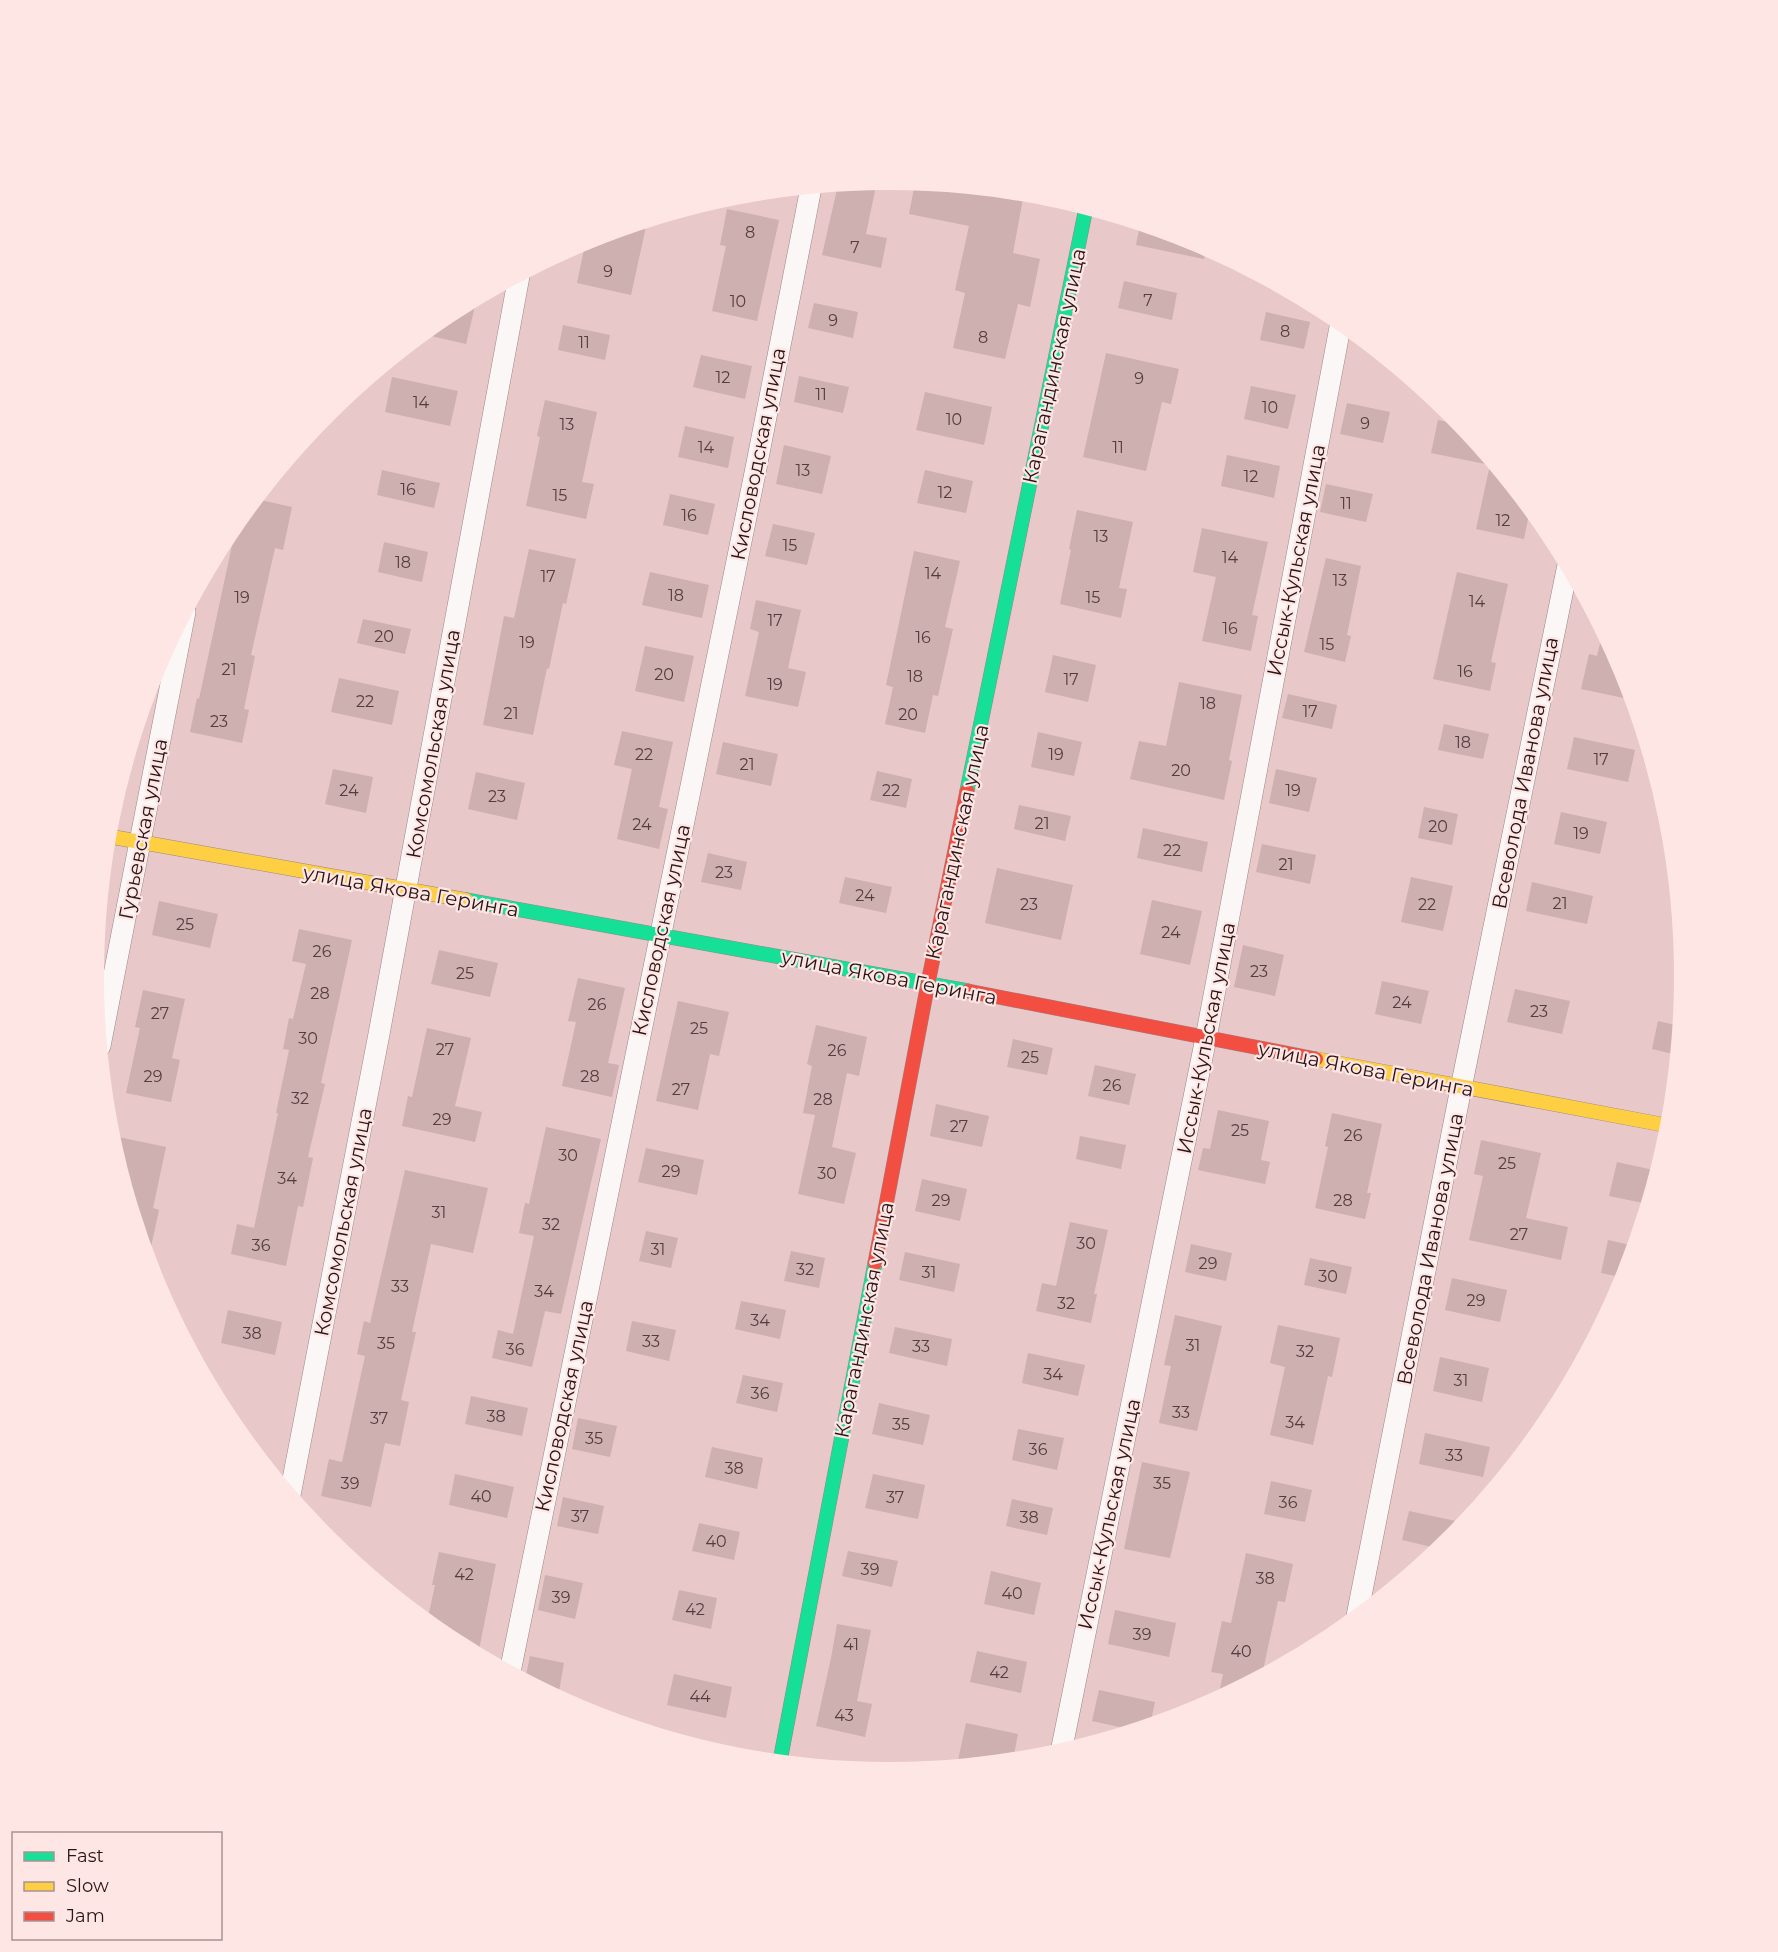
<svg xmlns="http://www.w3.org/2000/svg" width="1778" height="1952" viewBox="0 0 1778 1952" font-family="Montserrat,sans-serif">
	<rect width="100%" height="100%" fill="#e8c8c8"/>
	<path fill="#ceb0b0" d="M 877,181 L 866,234 L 887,238 L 881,268 L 822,255 L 838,185 Z
		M 915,183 L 1024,193 L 1013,253 L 1040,259 L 1030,307 L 1018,304 L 1005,359 L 953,348 L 965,293 L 955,290 L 969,226 L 909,214 Z
		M 727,209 L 779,220 L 757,321 L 712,311 L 726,246 L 720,245 Z
		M 647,222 L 631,295 L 577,283 L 586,240 Z
		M 1140,224 L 1194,241 L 1207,248 L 1204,259 L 1136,245 Z
		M 1124,281 L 1177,293 L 1172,320 L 1118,308 Z
		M 477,298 L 466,344 L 422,334 L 447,314 Z
		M 814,303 L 858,312 L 853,338 L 808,328 Z
		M 1266,312 L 1310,322 L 1304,349 L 1260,340 Z
		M 563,325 L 610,335 L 605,360 L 558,350 Z
		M 1106,353 L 1179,369 L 1171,404 L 1162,402 L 1146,471 L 1083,457 Z
		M 701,355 L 752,366 L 745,399 L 693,387 Z
		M 799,376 L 849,387 L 843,413 L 794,402 Z
		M 392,377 L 458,391 L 450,426 L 385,412 Z
		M 1251,386 L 1296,395 L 1288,429 L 1244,419 Z
		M 925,392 L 992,407 L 984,445 L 916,430 Z
		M 545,400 L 597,412 L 582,482 L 594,484 L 586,519 L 526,506 L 540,437 L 537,436 Z
		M 1347,403 L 1390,412 L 1383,443 L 1340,434 Z
		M 1438,420 L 1462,425 L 1530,509 L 1524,539 L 1476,529 L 1490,465 L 1431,453 Z
		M 685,426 L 734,437 L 728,468 L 678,457 Z
		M 784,445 L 831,456 L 822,494 L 776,484 Z
		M 1227,455 L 1280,466 L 1274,498 L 1221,486 Z
		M 382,470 L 440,483 L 434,508 L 377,495 Z
		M 925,470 L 973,481 L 966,513 L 917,503 Z
		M 1326,484 L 1373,494 L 1366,522 L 1320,512 Z
		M 670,494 L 715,504 L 708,535 L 663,525 Z
		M 256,499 L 292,507 L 283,550 L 275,548 L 251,655 L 255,656 L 244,709 L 249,710 L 242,743 L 190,732 L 197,698 L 199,699 L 237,522 Z
		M 1077,510 L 1133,522 L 1119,588 L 1127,589 L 1121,618 L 1060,604 L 1071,550 L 1069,549 Z
		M 773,524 L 815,533 L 807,565 L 765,556 Z
		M 1202,528 L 1268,542 L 1252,615 L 1258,616 L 1251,651 L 1202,641 L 1216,577 L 1193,572 Z
		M 384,542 L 428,552 L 422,582 L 378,572 Z
		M 529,549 L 576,559 L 566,604 L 563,603 L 549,669 L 547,668 L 533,735 L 483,725 L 504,616 L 514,618 Z
		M 914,551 L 960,561 L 945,627 L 953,629 L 938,696 L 933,695 L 925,733 L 885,724 L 893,687 L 886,685 Z
		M 1326,558 L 1361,566 L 1347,635 L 1351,636 L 1345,662 L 1304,652 Z
		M 650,572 L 709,585 L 702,618 L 642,605 Z
		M 1457,572 L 1508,584 L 1491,662 L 1496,663 L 1490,691 L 1433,679 Z
		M 756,600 L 801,610 L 788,668 L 806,672 L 798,707 L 745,696 L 759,632 L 750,629 Z
		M 363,619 L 411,629 L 405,654 L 357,643 Z
		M 1603,631 L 1625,672 L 1633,700 L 1581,689 L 1589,654 L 1597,656 Z
		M 645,646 L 694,656 L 684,702 L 635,691 Z
		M 1053,655 L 1096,665 L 1088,702 L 1045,692 Z
		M 339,678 L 399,691 L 392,725 L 331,712 Z
		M 1179,682 L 1242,695 L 1229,760 L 1232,761 L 1224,800 L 1130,779 L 1139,741 L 1166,746 Z
		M 1288,694 L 1337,705 L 1332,729 L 1282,718 Z
		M 1444,724 L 1489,734 L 1483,759 L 1438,750 Z
		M 622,731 L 673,742 L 659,807 L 668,809 L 659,849 L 617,839 L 632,769 L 614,765 Z
		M 1038,732 L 1082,742 L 1074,776 L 1031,767 Z
		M 1574,737 L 1635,750 L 1628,782 L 1567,769 Z
		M 723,742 L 778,754 L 771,786 L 716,774 Z
		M 333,769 L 373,777 L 366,813 L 325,804 Z
		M 1276,769 L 1317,778 L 1309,812 L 1269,803 Z
		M 877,771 L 912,779 L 906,808 L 870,800 Z
		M 476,772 L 525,783 L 517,820 L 468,809 Z
		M 1019,805 L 1071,816 L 1065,841 L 1014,829 Z
		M 1424,807 L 1458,814 L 1452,845 L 1418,838 Z
		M 1561,812 L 1607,822 L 1600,854 L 1554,844 Z
		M 1143,828 L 1208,842 L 1202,872 L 1137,858 Z
		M 1262,844 L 1316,855 L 1310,884 L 1256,872 Z
		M 708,853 L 747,862 L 741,890 L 701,882 Z
		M 997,868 L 1073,885 L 1061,940 L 985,923 Z
		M 845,877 L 892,887 L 886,913 L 839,903 Z
		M 1411,877 L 1453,886 L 1443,931 L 1401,922 Z
		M 1532,882 L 1593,896 L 1587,924 L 1526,911 Z
		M 1152,900 L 1202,911 L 1190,965 L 1140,954 Z
		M 159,901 L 218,914 L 210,948 L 152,935 Z
		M 299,929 L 352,940 L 321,1083 L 325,1084 L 308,1157 L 313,1158 L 303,1207 L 298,1206 L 286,1266 L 231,1254 L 237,1224 L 254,1228 L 278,1113 L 276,1113 L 289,1050 L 283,1049 L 289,1018 L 293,1019 L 306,964 L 292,961 Z
		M 1243,945 L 1284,955 L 1275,996 L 1234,987 Z
		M 439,950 L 498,963 L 490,997 L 431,984 Z
		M 578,978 L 625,988 L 608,1063 L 619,1065 L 612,1097 L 562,1086 L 576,1022 L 568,1021 Z
		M 1382,981 L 1429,991 L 1421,1024 L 1375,1014 Z
		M 1515,989 L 1570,1001 L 1562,1034 L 1507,1022 Z
		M 143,990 L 185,999 L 172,1058 L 180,1060 L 171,1102 L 126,1093 L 140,1028 L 135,1027 Z
		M 678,1001 L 729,1012 L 719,1056 L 710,1054 L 698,1110 L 656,1101 Z
		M 1658,1021 L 1680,1026 L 1677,1055 L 1652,1049 Z
		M 816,1025 L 867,1037 L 859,1076 L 847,1073 L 832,1147 L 856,1153 L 844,1204 L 798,1194 L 815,1115 L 803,1113 L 812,1066 L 807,1064 Z
		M 427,1028 L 471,1038 L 455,1106 L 482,1112 L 475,1142 L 402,1126 L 408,1096 L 412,1097 Z
		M 1013,1039 L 1053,1048 L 1047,1075 L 1007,1067 Z
		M 1095,1065 L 1136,1074 L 1129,1105 L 1088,1096 Z
		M 936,1104 L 989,1116 L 982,1147 L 930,1136 Z
		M 1218,1110 L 1269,1121 L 1261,1160 L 1270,1162 L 1265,1184 L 1198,1170 L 1203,1148 L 1210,1149 Z
		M 1332,1113 L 1382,1124 L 1367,1193 L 1371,1193 L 1365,1219 L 1315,1208 L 1328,1147 L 1325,1146 Z
		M 546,1127 L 601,1139 L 561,1314 L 545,1311 L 532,1367 L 492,1358 L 498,1330 L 513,1334 L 534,1236 L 519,1233 L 525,1203 L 529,1204 Z
		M 109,1135 L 166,1147 L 153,1208 L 159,1210 L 148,1261 Z
		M 1080,1136 L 1126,1145 L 1121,1169 L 1076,1159 Z
		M 1481,1140 L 1541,1153 L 1526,1218 L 1568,1227 L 1561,1260 L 1469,1240 L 1483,1176 L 1474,1174 Z
		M 646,1148 L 704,1160 L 697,1195 L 638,1182 Z
		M 1617,1162 L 1658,1171 L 1648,1204 L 1609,1196 Z
		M 405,1170 L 488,1188 L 473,1253 L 431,1244 L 412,1332 L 416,1332 L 401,1400 L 409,1402 L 400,1446 L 385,1443 L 371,1507 L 321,1496 L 329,1459 L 342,1462 L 365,1356 L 357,1354 L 364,1321 L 370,1323 Z
		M 922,1179 L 967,1189 L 960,1221 L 915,1211 Z
		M 1070,1222 L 1108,1230 L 1094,1294 L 1097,1294 L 1091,1323 L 1036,1311 L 1042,1283 L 1056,1286 Z
		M 646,1231 L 678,1238 L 671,1268 L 639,1261 Z
		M 1608,1240 L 1635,1246 L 1625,1278 L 1601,1273 Z
		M 1191,1244 L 1232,1253 L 1226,1281 L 1185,1272 Z
		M 791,1251 L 825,1258 L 819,1288 L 784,1281 Z
		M 905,1252 L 960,1264 L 954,1292 L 899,1280 Z
		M 1310,1258 L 1352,1267 L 1346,1294 L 1304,1285 Z
		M 1452,1278 L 1507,1290 L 1500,1322 L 1445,1310 Z
		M 741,1301 L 786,1310 L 780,1339 L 735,1329 Z
		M 228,1310 L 282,1322 L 275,1355 L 221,1343 Z
		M 1175,1315 L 1222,1326 L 1197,1431 L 1159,1423 L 1171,1366 L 1164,1365 Z
		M 632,1321 L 676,1330 L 669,1361 L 626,1351 Z
		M 1278,1325 L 1340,1338 L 1332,1377 L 1328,1376 L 1313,1445 L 1270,1435 L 1285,1367 L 1270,1363 Z
		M 895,1327 L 952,1339 L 947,1366 L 889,1353 Z
		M 1028,1353 L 1085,1365 L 1078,1396 L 1022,1383 Z
		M 1440,1357 L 1489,1368 L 1482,1402 L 1433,1391 Z
		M 743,1375 L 783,1383 L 777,1412 L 736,1403 Z
		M 471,1396 L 528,1408 L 522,1436 L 465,1424 Z
		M 879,1403 L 930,1415 L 923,1445 L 872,1434 Z
		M 578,1418 L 617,1426 L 610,1457 L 572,1449 Z
		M 1018,1429 L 1064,1438 L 1057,1470 L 1012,1460 Z
		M 1425,1433 L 1490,1447 L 1483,1477 L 1419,1464 Z
		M 712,1447 L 763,1458 L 757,1489 L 705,1477 Z
		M 1142,1462 L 1190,1472 L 1170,1558 L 1124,1549 Z
		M 455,1474 L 514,1487 L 507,1518 L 449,1505 Z
		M 873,1474 L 925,1485 L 918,1519 L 865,1508 Z
		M 1271,1481 L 1312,1490 L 1305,1522 L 1264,1514 Z
		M 563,1497 L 604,1506 L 598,1534 L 557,1526 Z
		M 1012,1499 L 1053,1508 L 1047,1535 L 1006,1526 Z
		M 1409,1511 L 1465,1523 L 1452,1539 L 1440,1549 L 1402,1540 Z
		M 699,1523 L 740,1532 L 734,1560 L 692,1551 Z
		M 848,1551 L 898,1561 L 892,1587 L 842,1576 Z
		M 439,1552 L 496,1564 L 478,1655 L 446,1638 L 427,1622 L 435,1585 L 432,1585 Z
		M 1246,1553 L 1293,1564 L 1285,1602 L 1278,1601 L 1262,1675 L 1218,1699 L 1223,1674 L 1211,1672 L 1222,1621 L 1231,1623 Z
		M 991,1571 L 1041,1583 L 1034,1615 L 984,1604 Z
		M 545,1575 L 583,1583 L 575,1619 L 538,1610 Z
		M 679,1590 L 717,1598 L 711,1629 L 672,1620 Z
		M 1115,1610 L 1176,1623 L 1169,1657 L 1108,1644 Z
		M 837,1624 L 871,1630 L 857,1701 L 872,1704 L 865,1737 L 816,1726 L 831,1658 Z
		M 977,1651 L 1027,1662 L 1021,1693 L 970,1682 Z
		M 530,1656 L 564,1663 L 558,1697 L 525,1680 Z
		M 674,1674 L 732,1687 L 726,1718 L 667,1705 Z
		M 1099,1690 L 1155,1702 L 1150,1725 L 1133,1730 L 1092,1721 Z
		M 966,1723 L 1018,1734 L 1013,1760 L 957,1765 Z"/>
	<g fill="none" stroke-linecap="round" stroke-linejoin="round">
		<defs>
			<path id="street" d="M 100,1046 L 185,612
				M 290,1495 L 379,1034 L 519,276
				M 1357,1616 L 1461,1088 L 1568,565
				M 510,1672 L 755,473 L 811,188
				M 1061,1752 L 1206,1038 L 1341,322"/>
			<path id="fast" d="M 967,791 L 1086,208
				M 466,900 L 968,991
				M 780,1761 L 875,1263"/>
			<path id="slow" d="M 107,836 L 466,900
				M 1316,1059 L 1670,1126"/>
			<path id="jam" d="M 968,991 L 1316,1059
				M 875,1263 L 928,983 L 967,791"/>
		</defs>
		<use href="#street" stroke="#9c8585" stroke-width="22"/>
		<use href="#fast" stroke="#9c8585" stroke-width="15"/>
		<use href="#slow" stroke="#9c8585" stroke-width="15"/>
		<use href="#jam" stroke="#9c8585" stroke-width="15"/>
		<use href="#street" stroke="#fcf7f7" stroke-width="21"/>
		<use href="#fast" stroke="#16e098" stroke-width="14"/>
		<use href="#slow" stroke="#ffcf43" stroke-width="14"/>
		<use href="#jam" stroke="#f24e42" stroke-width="14"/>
	</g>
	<g text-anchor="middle" stroke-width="4.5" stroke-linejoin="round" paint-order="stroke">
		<g font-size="16" fill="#543d3d">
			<text x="750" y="238">8</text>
			<text x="855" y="253">7</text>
			<text x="608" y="277">9</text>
			<text x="1148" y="306">7</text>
			<text x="738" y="307">10</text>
			<text x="833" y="326">9</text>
			<text x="1285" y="337">8</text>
			<text x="983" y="343">8</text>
			<text x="584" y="348">11</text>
			<text x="723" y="383">12</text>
			<text x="1139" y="384">9</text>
			<text x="821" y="400">11</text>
			<text x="421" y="408">14</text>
			<text x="1270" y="413">10</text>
			<text x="954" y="425">10</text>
			<text x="1365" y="429">9</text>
			<text x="567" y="430">13</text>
			<text x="706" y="453">14</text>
			<text x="1118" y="453">11</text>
			<text x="803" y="476">13</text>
			<text x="1251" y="482">12</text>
			<text x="408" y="495">16</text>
			<text x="945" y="498">12</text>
			<text x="560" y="501">15</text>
			<text x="1346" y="509">11</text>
			<text x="689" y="521">16</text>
			<text x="1503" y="526">12</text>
			<text x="1101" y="542">13</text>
			<text x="790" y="551">15</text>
			<text x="1230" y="563">14</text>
			<text x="403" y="568">18</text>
			<text x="933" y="579">14</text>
			<text x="548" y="582">17</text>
			<text x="1340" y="586">13</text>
			<text x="676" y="601">18</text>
			<text x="242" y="603">19</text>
			<text x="1093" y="603">15</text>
			<text x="1477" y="607">14</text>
			<text x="775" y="626">17</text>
			<text x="1230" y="634">16</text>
			<text x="384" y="642">20</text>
			<text x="923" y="643">16</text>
			<text x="527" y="648">19</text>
			<text x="1327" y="650">15</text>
			<text x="229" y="675">21</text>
			<text x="1465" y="677">16</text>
			<text x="664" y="680">20</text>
			<text x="915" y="682">18</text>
			<text x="1071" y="685">17</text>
			<text x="775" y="690">19</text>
			<text x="365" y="707">22</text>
			<text x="1208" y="709">18</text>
			<text x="1310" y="717">17</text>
			<text x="511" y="719">21</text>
			<text x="908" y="720">20</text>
			<text x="219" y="727">23</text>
			<text x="1463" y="748">18</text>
			<text x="644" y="760">22</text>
			<text x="1056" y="760">19</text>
			<text x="1601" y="765">17</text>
			<text x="747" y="770">21</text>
			<text x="1181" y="776">20</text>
			<text x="349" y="796">24</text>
			<text x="891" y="796">22</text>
			<text x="1293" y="796">19</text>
			<text x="497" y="802">23</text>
			<text x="1042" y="829">21</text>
			<text x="642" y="830">24</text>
			<text x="1438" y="832">20</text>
			<text x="1581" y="839">19</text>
			<text x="1172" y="856">22</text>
			<text x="1286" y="870">21</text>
			<text x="724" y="878">23</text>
			<text x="865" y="901">24</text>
			<text x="1560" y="909">21</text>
			<text x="1029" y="910">23</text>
			<text x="1427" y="910">22</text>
			<text x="185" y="930">25</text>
			<text x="1171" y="938">24</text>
			<text x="322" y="957">26</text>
			<text x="1259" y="977">23</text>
			<text x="465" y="979">25</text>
			<text x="320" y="999">28</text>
			<text x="1402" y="1008">24</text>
			<text x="597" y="1010">26</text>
			<text x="1539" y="1017">23</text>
			<text x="160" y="1019">27</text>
			<text x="699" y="1034">25</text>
			<text x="308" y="1044">30</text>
			<text x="445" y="1055">27</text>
			<text x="837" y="1056">26</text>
			<text x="1030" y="1063">25</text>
			<text x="153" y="1082">29</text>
			<text x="590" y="1082">28</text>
			<text x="1112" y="1091">26</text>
			<text x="681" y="1095">27</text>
			<text x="300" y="1104">32</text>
			<text x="823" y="1105">28</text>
			<text x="442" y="1125">29</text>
			<text x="959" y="1132">27</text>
			<text x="1240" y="1136">25</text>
			<text x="1353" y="1141">26</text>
			<text x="568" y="1161">30</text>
			<text x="1507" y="1169">25</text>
			<text x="671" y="1177">29</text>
			<text x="827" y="1179">30</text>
			<text x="287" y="1184">34</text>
			<text x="941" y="1206">29</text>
			<text x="1343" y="1206">28</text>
			<text x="439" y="1218">31</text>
			<text x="551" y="1230">32</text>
			<text x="1519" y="1240">27</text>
			<text x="1086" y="1249">30</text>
			<text x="261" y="1251">36</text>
			<text x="658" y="1255">31</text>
			<text x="1208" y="1269">29</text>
			<text x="805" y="1275">32</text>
			<text x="929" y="1278">31</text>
			<text x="1328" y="1282">30</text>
			<text x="400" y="1292">33</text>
			<text x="544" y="1297">34</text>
			<text x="1476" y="1306">29</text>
			<text x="1066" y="1309">32</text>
			<text x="760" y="1326">34</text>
			<text x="252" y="1339">38</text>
			<text x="651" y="1347">33</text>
			<text x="386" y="1349">35</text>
			<text x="1193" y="1351">31</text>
			<text x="921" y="1352">33</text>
			<text x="515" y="1355">36</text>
			<text x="1305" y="1357">32</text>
			<text x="1053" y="1380">34</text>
			<text x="1461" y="1386">31</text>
			<text x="760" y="1399">36</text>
			<text x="1181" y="1418">33</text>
			<text x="496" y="1422">38</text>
			<text x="379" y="1424">37</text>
			<text x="1295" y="1428">34</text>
			<text x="901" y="1430">35</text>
			<text x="594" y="1444">35</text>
			<text x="1038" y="1455">36</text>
			<text x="1454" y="1461">33</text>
			<text x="734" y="1474">38</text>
			<text x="350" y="1489">39</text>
			<text x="1162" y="1489">35</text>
			<text x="481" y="1502">40</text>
			<text x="895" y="1503">37</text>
			<text x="1288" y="1508">36</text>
			<text x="580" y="1522">37</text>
			<text x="1029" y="1523">38</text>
			<text x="716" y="1547">40</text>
			<text x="870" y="1575">39</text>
			<text x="464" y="1580">42</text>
			<text x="1265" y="1584">38</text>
			<text x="1012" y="1599">40</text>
			<text x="561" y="1603">39</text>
			<text x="695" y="1615">42</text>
			<text x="1142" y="1640">39</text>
			<text x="851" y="1650">41</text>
			<text x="1241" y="1657">40</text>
			<text x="999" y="1678">42</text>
			<text x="700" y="1702">44</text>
			<text x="844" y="1721">43</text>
		</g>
		<g font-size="20" fill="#291515" stroke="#fee6e5">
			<text transform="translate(1054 366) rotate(-78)" y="7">Карагандинская улица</text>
			<text transform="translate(758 454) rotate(-79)" y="7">Кисловодская улица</text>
			<text transform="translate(1296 560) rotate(-79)" y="7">Иссык-Кульская улица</text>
			<text transform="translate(433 744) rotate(-80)" y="7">Комсомольская улица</text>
			<text transform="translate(1525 773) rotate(-79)" y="7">Всеволода Иванова улица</text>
			<text transform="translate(143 829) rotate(-79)" y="7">Гурьевская улица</text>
			<text transform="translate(957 842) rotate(-78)" y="7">Карагандинская улица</text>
			<text transform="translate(411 891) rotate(10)" y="7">улица Якова Геринга</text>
			<text transform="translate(661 930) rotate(-78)" y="7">Кисловодская улица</text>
			<text transform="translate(889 977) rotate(11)" y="7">улица Якова Геринга</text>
			<text transform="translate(1206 1038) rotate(-79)" y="7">Иссык-Кульская улица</text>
			<text transform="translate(1366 1069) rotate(11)" y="7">улица Якова Геринга</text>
			<text transform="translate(343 1222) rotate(-79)" y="7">Комсомольская улица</text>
			<text transform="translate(1430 1249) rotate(-79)" y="7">Всеволода Иванова улица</text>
			<text transform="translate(864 1320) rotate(-79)" y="7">Карагандинская улица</text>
			<text transform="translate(564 1406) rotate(-78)" y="7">Кисловодская улица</text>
			<text transform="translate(1109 1514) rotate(-78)" y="7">Иссык-Кульская улица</text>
		</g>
	</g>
	<path d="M0 0H1778V1952H0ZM889 190H889A785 785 0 0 1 1674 975V977A785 785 0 0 1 889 1762H889A785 785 0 0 1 104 977V975A785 785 0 0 1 889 190Z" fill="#fee6e5" fill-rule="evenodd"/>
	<rect x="12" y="1832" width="210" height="108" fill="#fee6e5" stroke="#a99292" stroke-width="1.5"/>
	<rect x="24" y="1852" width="30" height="9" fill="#16e098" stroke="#a99292" stroke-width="1.5"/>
	<text x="66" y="1862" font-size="18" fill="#291515">Fast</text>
	<rect x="24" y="1882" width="30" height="9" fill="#ffcf43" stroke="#a99292" stroke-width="1.5"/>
	<text x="66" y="1892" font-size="18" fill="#291515">Slow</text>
	<rect x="24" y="1912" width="30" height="9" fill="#f24e42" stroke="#a99292" stroke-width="1.5"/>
	<text x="66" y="1922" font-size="18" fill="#291515">Jam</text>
</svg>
